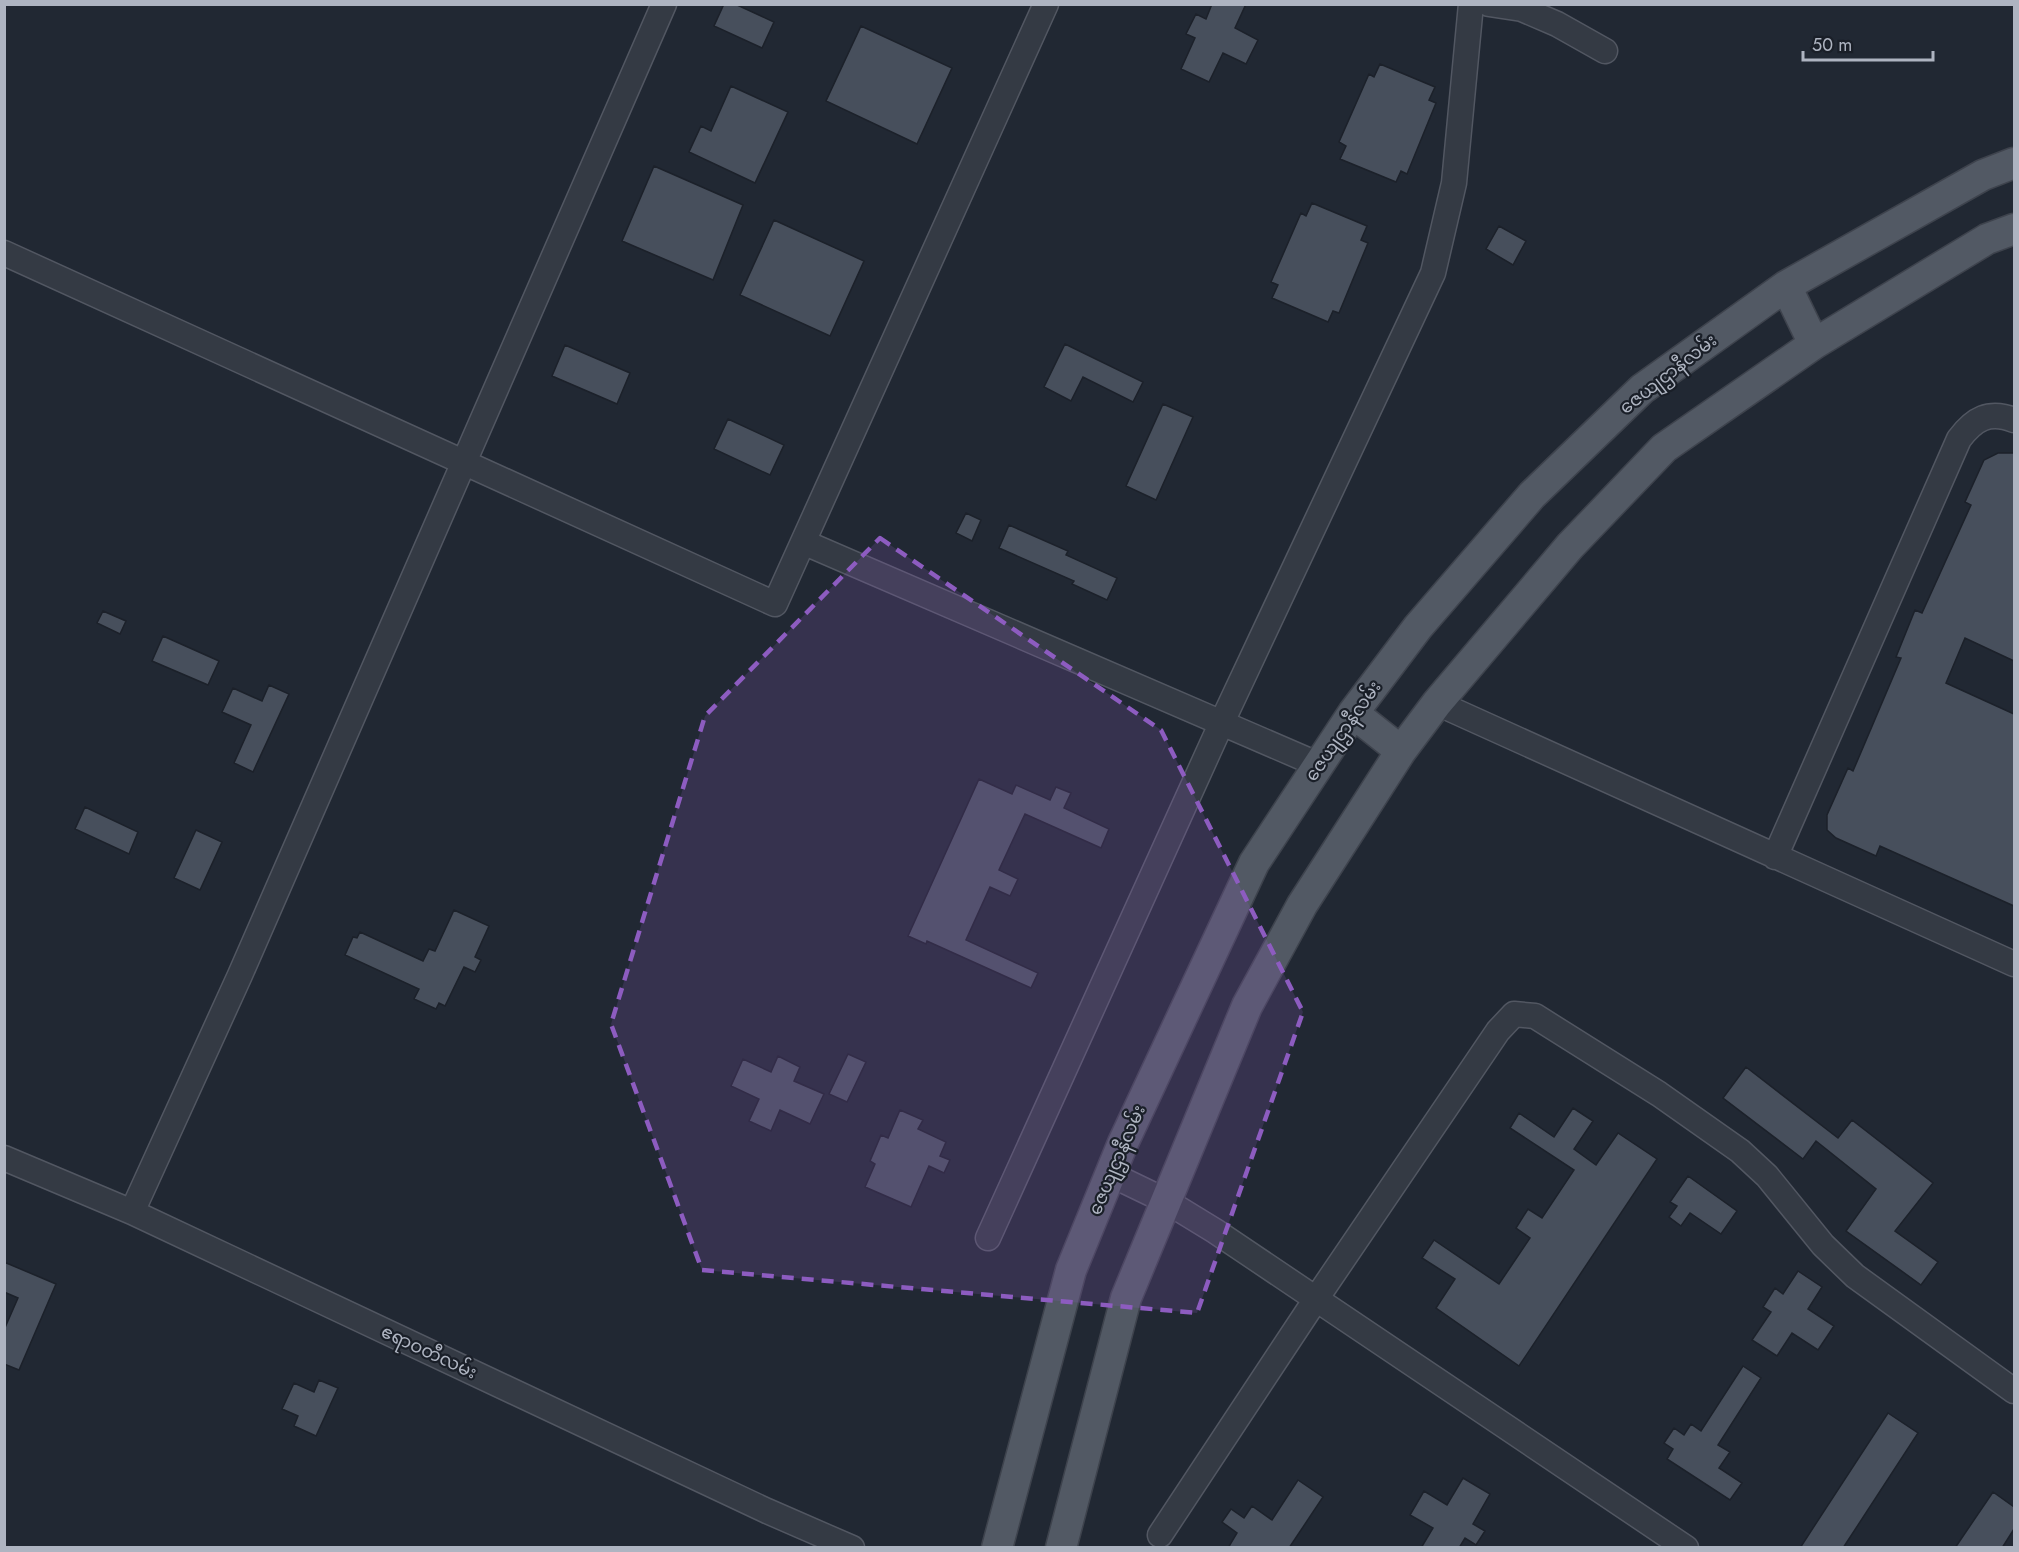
<svg xmlns="http://www.w3.org/2000/svg" width="2019" height="1552" viewBox="0 0 2019 1552" font-family="Jost,'Noto Sans Myanmar',sans-serif">
	<rect width="100%" height="100%" fill="#212833"/>
	<path fill="#474f5c" stroke="#1c212a" stroke-width="1.5" d="M 724,4 L 735,4 L 774,22 L 762,48 L 714,26 Z
		M 1212,4 L 1246,4 L 1235,28 L 1258,40 L 1246,64 L 1223,53 L 1209,82 L 1181,69 L 1195,38 L 1186,34 L 1196,14 L 1206,19 Z
		M 861,26 L 952,68 L 917,144 L 826,101 Z
		M 1380,64 L 1435,87 L 1429,100 L 1436,103 L 1407,174 L 1401,171 L 1396,182 L 1340,159 L 1346,146 L 1339,142 L 1369,74 L 1374,77 Z
		M 731,86 L 788,112 L 755,183 L 689,152 L 701,126 L 711,131 Z
		M 654,166 L 743,205 L 713,280 L 622,241 Z
		M 1312,203 L 1367,226 L 1361,240 L 1368,243 L 1339,313 L 1333,311 L 1328,322 L 1272,298 L 1278,285 L 1271,282 L 1301,213 L 1306,216 Z
		M 774,220 L 864,261 L 830,336 L 740,295 Z
		M 1499,226 L 1526,241 L 1513,265 L 1486,249 Z
		M 1065,344 L 1143,382 L 1133,402 L 1083,377 L 1071,401 L 1044,387 Z
		M 565,345 L 630,373 L 617,404 L 552,376 Z
		M 1163,404 L 1193,417 L 1156,500 L 1126,486 Z
		M 728,419 L 784,445 L 770,475 L 714,449 Z
		M 1998,453 L 2014,453 L 2014,661 L 1965,638 L 1946,683 L 2014,714 L 2014,906 L 1880,846 L 1876,856 L 1836,838 L 1827,830 L 1827,815 L 1848,768 L 1853,771 L 1901,658 L 1896,657 L 1915,610 L 1922,613 L 1971,505 L 1965,502 L 1984,460 Z
		M 966,513 L 981,520 L 972,541 L 956,533 Z
		M 1009,525 L 1068,551 L 1066,555 L 1117,578 L 1107,600 L 1072,584 L 1074,581 L 999,548 Z
		M 103,611 L 126,621 L 120,634 L 97,623 Z
		M 163,636 L 219,661 L 208,685 L 152,661 Z
		M 269,685 L 289,694 L 253,772 L 234,763 L 251,725 L 222,712 L 233,688 L 262,701 Z
		M 979,779 L 1012,794 L 1016,785 L 1050,800 L 1056,787 L 1071,793 L 1064,808 L 1109,829 L 1101,848 L 1025,814 L 999,870 L 1018,879 L 1010,896 L 990,887 L 966,940 L 1038,973 L 1031,988 L 927,941 L 926,944 L 908,936 Z
		M 85,807 L 138,832 L 129,854 L 75,829 Z
		M 196,830 L 222,842 L 200,890 L 174,878 Z
		M 454,910 L 489,926 L 475,957 L 481,960 L 475,972 L 464,967 L 445,1006 L 439,1003 L 436,1009 L 414,999 L 419,989 L 345,955 L 353,937 L 357,938 L 360,932 L 423,961 L 429,949 L 435,951 Z
		M 848,1054 L 866,1062 L 847,1102 L 829,1094 Z
		M 778,1056 L 800,1067 L 794,1081 L 824,1094 L 810,1124 L 780,1110 L 771,1131 L 749,1121 L 759,1099 L 731,1086 L 743,1059 L 771,1072 Z
		M 1746,1067 L 1838,1138 L 1852,1120 L 1933,1183 L 1895,1231 L 1938,1262 L 1921,1285 L 1846,1231 L 1876,1189 L 1816,1141 L 1803,1159 L 1723,1098 Z
		M 1573,1108 L 1593,1121 L 1574,1149 L 1596,1165 L 1618,1133 L 1657,1159 L 1519,1366 L 1436,1308 L 1455,1279 L 1422,1258 L 1434,1240 L 1499,1284 L 1530,1238 L 1516,1228 L 1528,1209 L 1542,1218 L 1574,1170 L 1510,1128 L 1519,1113 L 1554,1137 Z
		M 900,1110 L 923,1120 L 918,1129 L 946,1142 L 940,1156 L 950,1160 L 944,1173 L 929,1166 L 911,1207 L 865,1187 L 875,1164 L 870,1161 L 881,1135 L 888,1138 Z
		M 1688,1176 L 1737,1211 L 1721,1234 L 1690,1213 L 1681,1226 L 1669,1217 L 1677,1206 L 1670,1202 Z
		M 4,1262 L 56,1284 L 19,1370 L 4,1364 L 4,1330 L 18,1298 L 4,1292 Z
		M 1798,1271 L 1822,1287 L 1808,1309 L 1834,1326 L 1818,1350 L 1792,1333 L 1777,1356 L 1752,1340 L 1771,1312 L 1763,1307 L 1775,1288 L 1783,1294 Z
		M 1743,1366 L 1761,1378 L 1718,1445 L 1730,1452 L 1719,1468 L 1742,1483 L 1730,1500 L 1667,1459 L 1673,1449 L 1664,1443 L 1674,1428 L 1684,1435 L 1691,1424 L 1701,1431 Z
		M 319,1380 L 338,1388 L 316,1436 L 294,1426 L 298,1416 L 282,1409 L 294,1383 L 314,1392 Z
		M 1888,1413 L 1918,1433 L 1843,1548 L 1800,1548 Z
		M 1463,1478 L 1490,1494 L 1473,1524 L 1485,1531 L 1476,1545 L 1465,1538 L 1459,1548 L 1421,1548 L 1433,1528 L 1410,1515 L 1424,1491 L 1447,1505 Z
		M 1298,1480 L 1323,1497 L 1289,1548 L 1228,1548 L 1237,1533 L 1222,1522 L 1231,1509 L 1244,1518 L 1252,1506 L 1272,1520 Z
		M 1993,1492 L 2014,1507 L 2014,1529 L 2002,1548 L 1955,1548 Z"/>
	<g fill="none" stroke-linecap="round" stroke-linejoin="round">
		<defs>
			<path id="minor" d="M 1489,4 L 1522,9 L 1557,24 L 1605,51
				M 4,253 L 775,604 L 1046,4
				M 803,542 L 1319,765
				M 1437,703 L 2014,964
				M 1775,857 L 1959,439 C 1974,419 1989,410 2014,420
				M 4,1158 L 132,1212 L 767,1511 L 852,1548
				M 1110,1174 L 1166,1201 L 1215,1231 L 1686,1548
				M 132,1212 L 240,975 L 664,4
				M 988,1238 L 1222,722 L 1433,273 L 1454,183 L 1471,4
				M 1160,1535 L 1316,1299 L 1498,1031 L 1514,1014 L 1535,1016 L 1659,1094 L 1740,1151 L 1767,1176 L 1823,1245 L 1855,1276 L 2014,1391"/>
			<path id="major" d="M 1786,286 L 1814,344
				M 1353,713 L 1401,751
				M 997,1548 L 1071,1270 L 1123,1143 L 1254,863 L 1353,713 L 1418,627 L 1532,495 L 1642,389 L 1786,286 L 1983,175 L 2014,163
				M 1061,1548 L 1126,1298 L 1247,1006 L 1302,905 L 1401,751 L 1437,703 L 1570,546 L 1664,448 L 1814,344 L 1987,239 L 2014,229"/>
		</defs>
		<use href="#minor" stroke="#525762" stroke-width="27"/>
		<use href="#major" stroke="#3e434d" stroke-width="33"/>
		<use href="#minor" stroke="#343a44" stroke-width="24"/>
		<use href="#major" stroke="#525964" stroke-width="30"/>
	</g>
	<path fill="#8d5cc0" fill-opacity="0.2" stroke="#8d5cc0" stroke-width="4.5" stroke-dasharray="12 8" stroke-linejoin="round" d="M 880,538 L 1161,730 L 1303,1012 L 1197,1313 L 702,1270 L 611,1024 L 705,716 Z"/>
	<g text-anchor="middle" stroke-width="4.5" stroke-linejoin="round" paint-order="stroke">
		<g font-size="18" fill="#aeb4c1" stroke="#1a1f28">
			<text transform="translate(1668 374) rotate(-38)" y="6">ဇေယျဌာနီလမ်း</text>
			<text transform="translate(1343 731) rotate(-55)" y="6">ဇေယျဌာနီလမ်း</text>
			<text transform="translate(1117 1160) rotate(-67)" y="6">ဇေယျဌာနီလမ်း</text>
			<text transform="translate(429 1352) rotate(25)" y="6">ဧရာဝတီလမ်း</text>
		</g>
	</g>
	<rect width="2019" height="1552" fill="none" stroke="#aeb4c1" stroke-width="12"/>
	<path d="M1803 51v9h130v-9" fill="none" stroke="#aeb4c1" stroke-width="3"/>
	<text x="1812" y="51" font-size="18" fill="#aeb4c1" stroke="#1a1f28" stroke-width="4.5" paint-order="stroke">50 m</text>
</svg>
